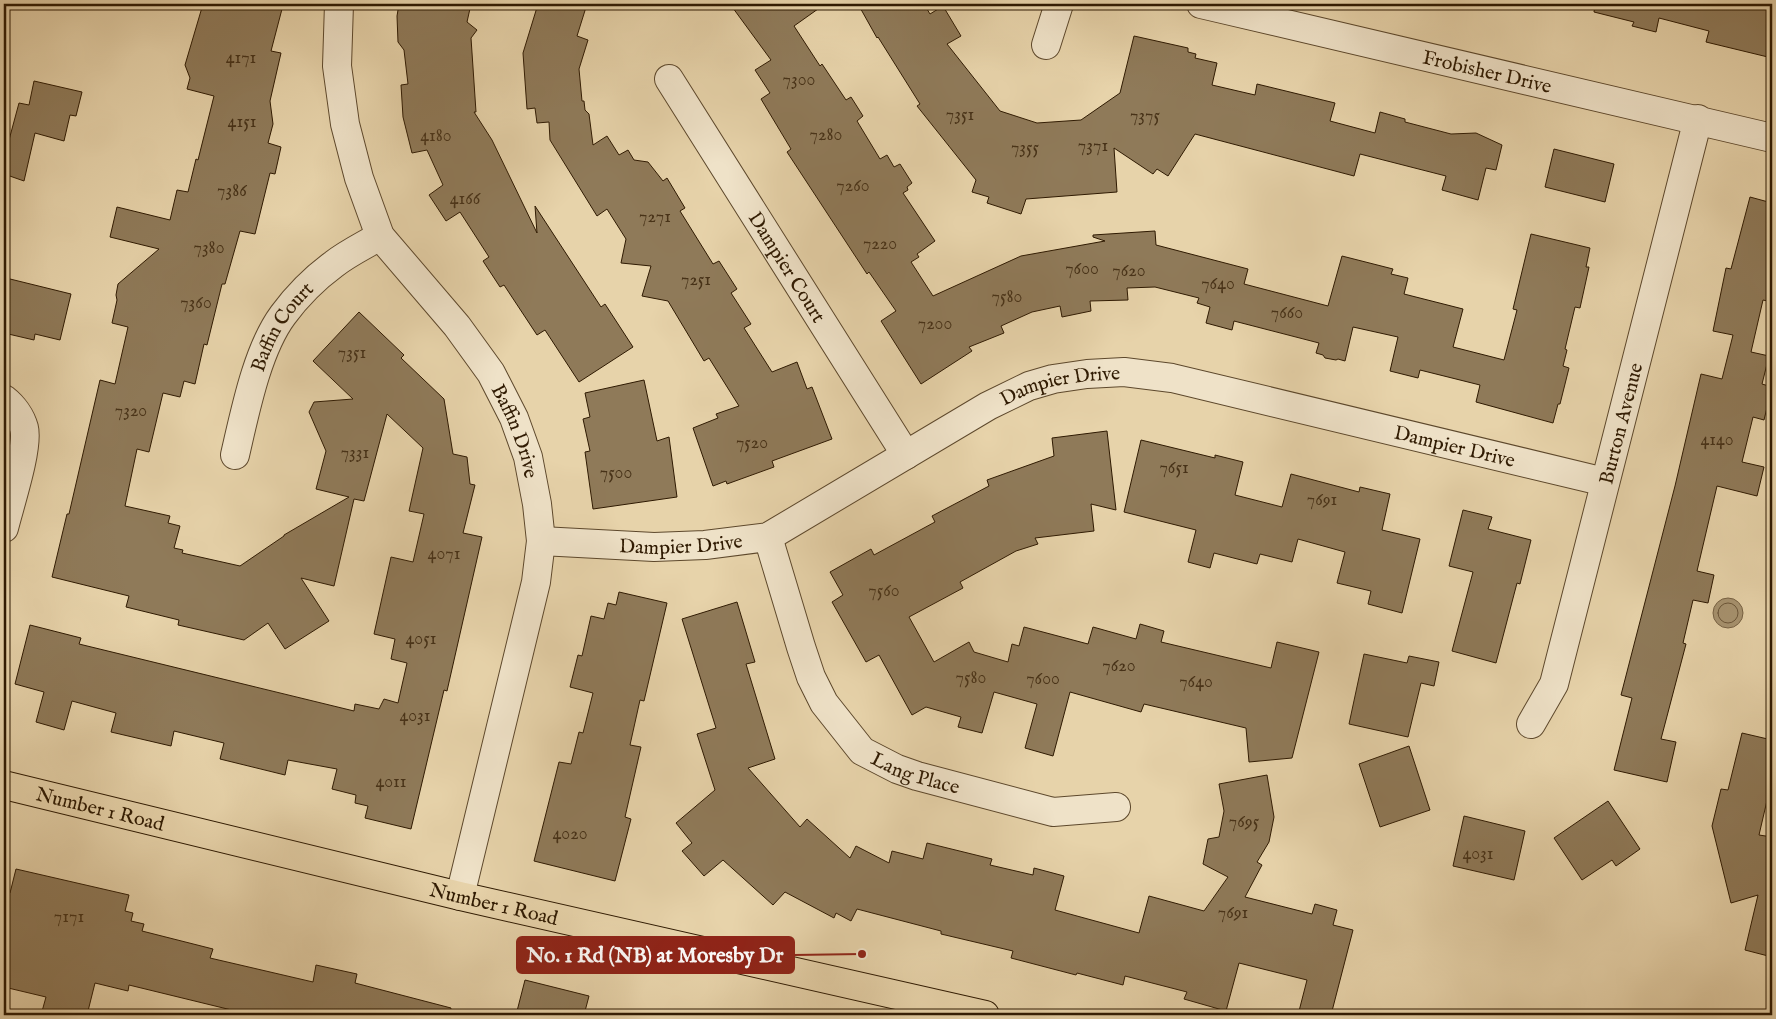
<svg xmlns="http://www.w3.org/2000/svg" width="1776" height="1019" viewBox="0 0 1776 1019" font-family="'IM FELL English',serif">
	<rect width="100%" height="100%" fill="#e7d3aa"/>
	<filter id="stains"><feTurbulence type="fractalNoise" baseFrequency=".004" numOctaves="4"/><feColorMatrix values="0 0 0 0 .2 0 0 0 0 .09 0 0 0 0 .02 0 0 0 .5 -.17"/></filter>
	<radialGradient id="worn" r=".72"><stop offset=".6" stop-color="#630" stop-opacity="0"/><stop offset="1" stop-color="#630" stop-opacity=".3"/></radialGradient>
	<path fill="#a89471" stroke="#786345" d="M1713 613a15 15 0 1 1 30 0a15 15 0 1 1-30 0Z"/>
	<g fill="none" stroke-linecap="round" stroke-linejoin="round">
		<path stroke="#6c573a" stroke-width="1" d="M1718 613a10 10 0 1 1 20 0a10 10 0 1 1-20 0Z"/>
	</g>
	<path fill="#8f7a59" stroke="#2f1a02" d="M 203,4 L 262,4 L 282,9 L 271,51 L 281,53 L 270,101 L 273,124 L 268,143 L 281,147 L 275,174 L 270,173 L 255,234 L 240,231 L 225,284 L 222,284 L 207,345 L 204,344 L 195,384 L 184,381 L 180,397 L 163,393 L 149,452 L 137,449 L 125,506 L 170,516 L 168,523 L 180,526 L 174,548 L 183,550 L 182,553 L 240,566 L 284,536 L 284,535 L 349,497 L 316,489 L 326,451 L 309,412 L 314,402 L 353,399 L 313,361 L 359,312 L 404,355 L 401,358 L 444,399 L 453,454 L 467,457 L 470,484 L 475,485 L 463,533 L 482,537 L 447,691 L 444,690 L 411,829 L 365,818 L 368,806 L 355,803 L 356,795 L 332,789 L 337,769 L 288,760 L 285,775 L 220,759 L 224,743 L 174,731 L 171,746 L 111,732 L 116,713 L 72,701 L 64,730 L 36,722 L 44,692 L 15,684 L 30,625 L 81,638 L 79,644 L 354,711 L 355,704 L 379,709 L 384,699 L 398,703 L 407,663 L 391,659 L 395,639 L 374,634 L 391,557 L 413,562 L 424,514 L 409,511 L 423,448 L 387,414 L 364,501 L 354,499 L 334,586 L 301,578 L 329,621 L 285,649 L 268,623 L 244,640 L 178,625 L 179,620 L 126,607 L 129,596 L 52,577 L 67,514 L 69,514 L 100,380 L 115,384 L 128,327 L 112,323 L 117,300 L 116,295 L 118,284 L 159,249 L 110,237 L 117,207 L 170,220 L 177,190 L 188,192 L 196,159 L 198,160 L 214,96 L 187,89 L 190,78 L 185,65 Z
		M 399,4 L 471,4 L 467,22 L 477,30 L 471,38 L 476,112 L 474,112 L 492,140 L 537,233 L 535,206 L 601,307 L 605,304 L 633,347 L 579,382 L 545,330 L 537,335 L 504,285 L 500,287 L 483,261 L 489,257 L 460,212 L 446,221 L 429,195 L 443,185 L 427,150 L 412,153 L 403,117 L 401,85 L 408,84 L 404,50 L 398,42 L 397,16 Z
		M 538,4 L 587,4 L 577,36 L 588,40 L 579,69 L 582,101 L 584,101 L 585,110 L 589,114 L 593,145 L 607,136 L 619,155 L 628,150 L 634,160 L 648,162 L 663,181 L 667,178 L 685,208 L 680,211 L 713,264 L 719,261 L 737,289 L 731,293 L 751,324 L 744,328 L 772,372 L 797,362 L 807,389 L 812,387 L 832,439 L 772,461 L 774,467 L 727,484 L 726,481 L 713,486 L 693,428 L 718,418 L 716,414 L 739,406 L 709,358 L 704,361 L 668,301 L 642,296 L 651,266 L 621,263 L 626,239 L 607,209 L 597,216 L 550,140 L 549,122 L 537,123 L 535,108 L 527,109 L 523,53 Z
		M 730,4 L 825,4 L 794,26 L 820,66 L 822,64 L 846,100 L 851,97 L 863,116 L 857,121 L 880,159 L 887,155 L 894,167 L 900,164 L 912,183 L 907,187 L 908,190 L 903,193 L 935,241 L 917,254 L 919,257 L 911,262 L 933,296 L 1021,256 L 1105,241 L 1093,237 L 1093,235 L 1155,231 L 1156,245 L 1248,269 L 1244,284 L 1328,306 L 1342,256 L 1393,269 L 1391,274 L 1408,278 L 1404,294 L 1463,309 L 1453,347 L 1504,360 L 1517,310 L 1513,309 L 1531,234 L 1590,248 L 1586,267 L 1589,267 L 1580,308 L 1575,307 L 1565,349 L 1567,350 L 1563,366 L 1569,368 L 1560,404 L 1558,404 L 1553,423 L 1476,402 L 1480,385 L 1420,370 L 1418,378 L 1390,371 L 1398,337 L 1353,327 L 1345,361 L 1338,359 L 1336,360 L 1325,358 L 1323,355 L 1316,353 L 1319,343 L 1234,321 L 1232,330 L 1206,323 L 1210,307 L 1197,303 L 1199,298 L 1155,287 L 1127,288 L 1128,300 L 1090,301 L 1091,311 L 1062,317 L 1060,306 L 1032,312 L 1001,326 L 1004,333 L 969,347 L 972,351 L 921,384 L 881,321 L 896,311 L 869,272 L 867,274 L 787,152 L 791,149 L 761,99 L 770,93 L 755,70 L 771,60 Z
		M 858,4 L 924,4 L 930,14 L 943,6 L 961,36 L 947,44 L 1000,111 L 1037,123 L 1081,120 L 1120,93 L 1134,36 L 1188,48 L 1188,52 L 1196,54 L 1195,58 L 1217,63 L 1212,85 L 1255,95 L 1257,84 L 1335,103 L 1330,121 L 1375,133 L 1380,112 L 1405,119 L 1405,122 L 1451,134 L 1476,133 L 1502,145 L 1496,170 L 1486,168 L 1478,200 L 1442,190 L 1446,176 L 1360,154 L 1354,176 L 1195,134 L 1168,176 L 1157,169 L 1153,174 L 1114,148 L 1117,192 L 1026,199 L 1021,214 L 987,203 L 989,197 L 972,192 L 976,180 L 917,106 L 920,104 L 878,37 L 877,38 Z
		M 1595,4 L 1772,4 L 1772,58 L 1706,42 L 1709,31 L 1659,18 L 1656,32 L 1632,26 L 1634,22 L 1594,12 Z
		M 34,81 L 82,92 L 76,116 L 70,115 L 64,141 L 35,133 L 24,181 L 4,174 L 4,139 L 9,140 L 19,103 L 29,105 Z
		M 1554,149 L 1614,164 L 1605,202 L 1545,187 Z
		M 1750,197 L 1772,203 L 1772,302 L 1763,300 L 1751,352 L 1769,356 L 1762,384 L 1772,387 L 1764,420 L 1753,417 L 1742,462 L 1764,467 L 1757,496 L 1717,486 L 1697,571 L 1714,575 L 1708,603 L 1693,600 L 1683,643 L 1686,644 L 1661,739 L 1676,742 L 1667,782 L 1614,770 L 1632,698 L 1621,695 L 1675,486 L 1701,374 L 1722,379 L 1733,335 L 1713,331 L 1726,268 L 1731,269 Z
		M 6,278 L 71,294 L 60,340 L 35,334 L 34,340 L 4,333 L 4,290 Z
		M 644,380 L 657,441 L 669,437 L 677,497 L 593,509 L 585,452 L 590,451 L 583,419 L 590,417 L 585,393 Z
		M 1107,431 L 1116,510 L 1091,504 L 1094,531 L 1035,538 L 1038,544 L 1016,551 L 960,582 L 963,588 L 909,617 L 934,662 L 969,642 L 974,652 L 1008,662 L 1012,644 L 1019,646 L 1024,627 L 1088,644 L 1093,627 L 1136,639 L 1140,624 L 1164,631 L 1161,642 L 1271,668 L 1277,642 L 1319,652 L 1292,758 L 1249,762 L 1246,728 L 1144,704 L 1141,712 L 1070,692 L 1053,756 L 1025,748 L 1037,704 L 994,692 L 982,733 L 958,727 L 961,717 L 926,707 L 912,715 L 879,655 L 866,662 L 832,602 L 843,595 L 830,572 L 871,549 L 874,555 L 935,522 L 932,516 L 989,486 L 987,480 L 1054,456 L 1052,438 Z
		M 1141,440 L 1215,458 L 1215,455 L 1243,462 L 1235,495 L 1282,507 L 1291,474 L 1359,492 L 1360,487 L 1390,494 L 1382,530 L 1420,539 L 1402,613 L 1368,604 L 1371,591 L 1337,583 L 1345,552 L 1298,539 L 1292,562 L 1260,554 L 1257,564 L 1214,553 L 1210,568 L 1188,562 L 1196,530 L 1124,512 Z
		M 1463,510 L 1492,517 L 1488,529 L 1531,540 L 1520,584 L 1517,583 L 1496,663 L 1452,651 L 1473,572 L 1449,566 Z
		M 619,592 L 667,603 L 644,701 L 640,700 L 630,745 L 641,747 L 625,817 L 631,819 L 615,881 L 534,861 L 559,762 L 571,764 L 579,732 L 583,733 L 593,693 L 570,687 L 578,655 L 582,656 L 591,616 L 604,619 L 608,603 L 616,605 Z
		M 737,602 L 755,662 L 746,664 L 775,759 L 748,768 L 800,827 L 807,819 L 850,858 L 856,846 L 889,863 L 892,851 L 923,859 L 927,843 L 992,859 L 990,865 L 1033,875 L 1034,868 L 1064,876 L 1055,910 L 1139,933 L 1149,896 L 1204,911 L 1228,877 L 1203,864 L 1208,839 L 1219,837 L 1224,811 L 1219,784 L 1267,775 L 1274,817 L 1269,842 L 1257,862 L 1262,865 L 1245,897 L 1312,914 L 1315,904 L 1337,910 L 1333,925 L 1353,930 L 1331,1015 L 1298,1015 L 1307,980 L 1239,963 L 1226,1011 L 1184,999 L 1187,992 L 1125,976 L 1123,985 L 1077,973 L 1076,975 L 1011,958 L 1013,951 L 941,934 L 941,931 L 857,909 L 851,921 L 836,913 L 834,918 L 785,892 L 773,905 L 723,860 L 704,876 L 682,851 L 692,843 L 676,823 L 715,790 L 697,734 L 716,728 L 682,619 Z
		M 1364,654 L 1407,663 L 1409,656 L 1439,662 L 1434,686 L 1421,683 L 1408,737 L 1349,724 Z
		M 1742,733 L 1772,740 L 1772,779 L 1759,835 L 1772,837 L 1772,957 L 1745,950 L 1758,895 L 1731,903 L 1712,826 L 1721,789 L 1728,790 Z
		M 1409,746 L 1430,810 L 1380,827 L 1359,764 Z
		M 1608,801 L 1640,849 L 1616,866 L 1612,860 L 1582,880 L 1554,838 Z
		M 1464,816 L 1525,831 L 1514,880 L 1453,866 Z
		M 16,869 L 129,895 L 125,911 L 133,913 L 131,921 L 144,924 L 142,931 L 213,949 L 210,958 L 313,982 L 316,965 L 357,974 L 355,983 L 451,1008 L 450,1015 L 252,1015 L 129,985 L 128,991 L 95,983 L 87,1015 L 41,1015 L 46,997 L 4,987 L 4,891 L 10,893 Z
		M 525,980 L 589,996 L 584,1015 L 516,1015 Z"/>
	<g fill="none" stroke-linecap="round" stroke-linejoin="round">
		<defs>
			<g id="minor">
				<path id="s1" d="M 339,4 L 337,66 L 345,124 L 359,178 L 380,236 L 457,326 L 491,373 L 514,418 L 528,457 L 537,504 L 541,541 L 536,582 L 460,896"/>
				<path id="s2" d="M 1201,4 L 1772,138"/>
				<path d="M 1046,45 L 1059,4"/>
				<path id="s3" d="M 669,79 L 906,455"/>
				<path d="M 4,399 C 13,406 21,417 24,428 C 29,447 9,507 4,528"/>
				<path id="s4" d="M 235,455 C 245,412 257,350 283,315 C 297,296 315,278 334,264 C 348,253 365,245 380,236"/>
				<path id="s5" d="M 768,537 L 801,647 L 811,677 L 824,703 L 862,751 L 897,769 L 917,776 L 1053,812 L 1116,807"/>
				<path id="s6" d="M 541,541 L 654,547 L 705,545 L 768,537 L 988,406 L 1029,386 L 1053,379 L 1087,374 L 1124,372 L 1172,378 L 1605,482"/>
				<path id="s7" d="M 1531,724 L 1554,684 L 1698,119"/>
			</g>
			<g id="major">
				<path id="s8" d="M 4,785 L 460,896 L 985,1015"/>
			</g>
		</defs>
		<use href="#minor" stroke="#5d482c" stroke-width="30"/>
		<use href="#major" stroke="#2f1a02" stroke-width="30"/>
		<use href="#minor" stroke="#efe2c8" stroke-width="28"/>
		<use href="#major" stroke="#e7d3aa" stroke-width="28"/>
	</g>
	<g text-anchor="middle" stroke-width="4" stroke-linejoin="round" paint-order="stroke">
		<g font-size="18" fill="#473218">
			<text x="241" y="63">4171</text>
			<text x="799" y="85">7300</text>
			<text x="960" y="120">7351</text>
			<text x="1145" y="121">7375</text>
			<text x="242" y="127">4151</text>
			<text x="826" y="140">7280</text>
			<text x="436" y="141">4180</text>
			<text x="1093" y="151">7371</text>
			<text x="1025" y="153">7355</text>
			<text x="853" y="191">7260</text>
			<text x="232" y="196">7386</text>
			<text x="465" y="204">4166</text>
			<text x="655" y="222">7271</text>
			<text x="880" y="249">7220</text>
			<text x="209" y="253">7380</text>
			<text x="1082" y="274">7600</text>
			<text x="1129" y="276">7620</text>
			<text x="696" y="285">7251</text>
			<text x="1218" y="289">7640</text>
			<text x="1007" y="302">7580</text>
			<text x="196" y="308">7360</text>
			<text x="1287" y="318">7660</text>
			<text x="935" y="329">7200</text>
			<text x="352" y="358">7351</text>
			<text x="131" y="416">7320</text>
			<text x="1717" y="445">4140</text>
			<text x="752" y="448">7520</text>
			<text x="355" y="458">7331</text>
			<text x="1174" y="473">7651</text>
			<text x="616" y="478">7500</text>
			<text x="1322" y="505">7691</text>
			<text x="444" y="559">4071</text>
			<text x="884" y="596">7560</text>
			<text x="421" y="644">4051</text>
			<text x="1119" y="671">7620</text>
			<text x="971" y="683">7580</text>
			<text x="1043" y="684">7600</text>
			<text x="1196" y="687">7640</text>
			<text x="415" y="721">4031</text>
			<text x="391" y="787">4011</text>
			<text x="1244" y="827">7695</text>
			<text x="570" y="839">4020</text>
			<text x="1478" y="859">4031</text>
			<text x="1233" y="918">7691</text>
			<text x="69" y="922">7171</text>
		</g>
		<g font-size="20" fill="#2f1a02" stroke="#efe2c8">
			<text dy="7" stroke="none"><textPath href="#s2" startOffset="294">Frobisher Drive</textPath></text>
			<text dy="7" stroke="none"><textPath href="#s3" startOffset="222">Dampier Court</textPath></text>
			<text dy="7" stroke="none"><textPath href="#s4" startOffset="138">Baffin Court</textPath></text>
			<text dy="7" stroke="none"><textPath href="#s6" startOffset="560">Dampier Drive</textPath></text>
			<text dy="7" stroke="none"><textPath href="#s7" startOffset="315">Burton Avenue</textPath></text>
			<text dy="7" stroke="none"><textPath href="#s1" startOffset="478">Baffin Drive</textPath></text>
			<text dy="7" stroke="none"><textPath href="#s6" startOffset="965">Dampier Drive</textPath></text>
			<text dy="7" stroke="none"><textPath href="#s6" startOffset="140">Dampier Drive</textPath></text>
			<text dy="7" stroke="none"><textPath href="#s5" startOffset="295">Lang Place</textPath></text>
			<text dy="7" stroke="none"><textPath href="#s8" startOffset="99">Number 1 Road</textPath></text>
			<text dy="7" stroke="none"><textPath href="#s8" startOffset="504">Number 1 Road</textPath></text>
		</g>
	</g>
	<path fill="none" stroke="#8f2418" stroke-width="2" d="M862 954L794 955"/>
	<circle fill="#8f2418" stroke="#efe2c8" stroke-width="2" cx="862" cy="954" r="5"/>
	<rect fill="#8f2418" stroke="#8f2418" stroke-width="2" x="517" y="937" width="277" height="36" rx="5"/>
	<g font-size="21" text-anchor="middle" font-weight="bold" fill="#fff">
		<text x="655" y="962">No. 1 Rd (NB) at Moresby Dr</text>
	</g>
	<rect width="1776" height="1019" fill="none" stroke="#e7d3aa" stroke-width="20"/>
	<rect x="5" y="5" width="1766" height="1009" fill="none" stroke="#2f1a02" stroke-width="2.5"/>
	<rect x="10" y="10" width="1756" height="999" fill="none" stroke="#2f1a02"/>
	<rect width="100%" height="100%" filter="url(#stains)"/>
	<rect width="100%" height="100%" fill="url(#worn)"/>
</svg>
